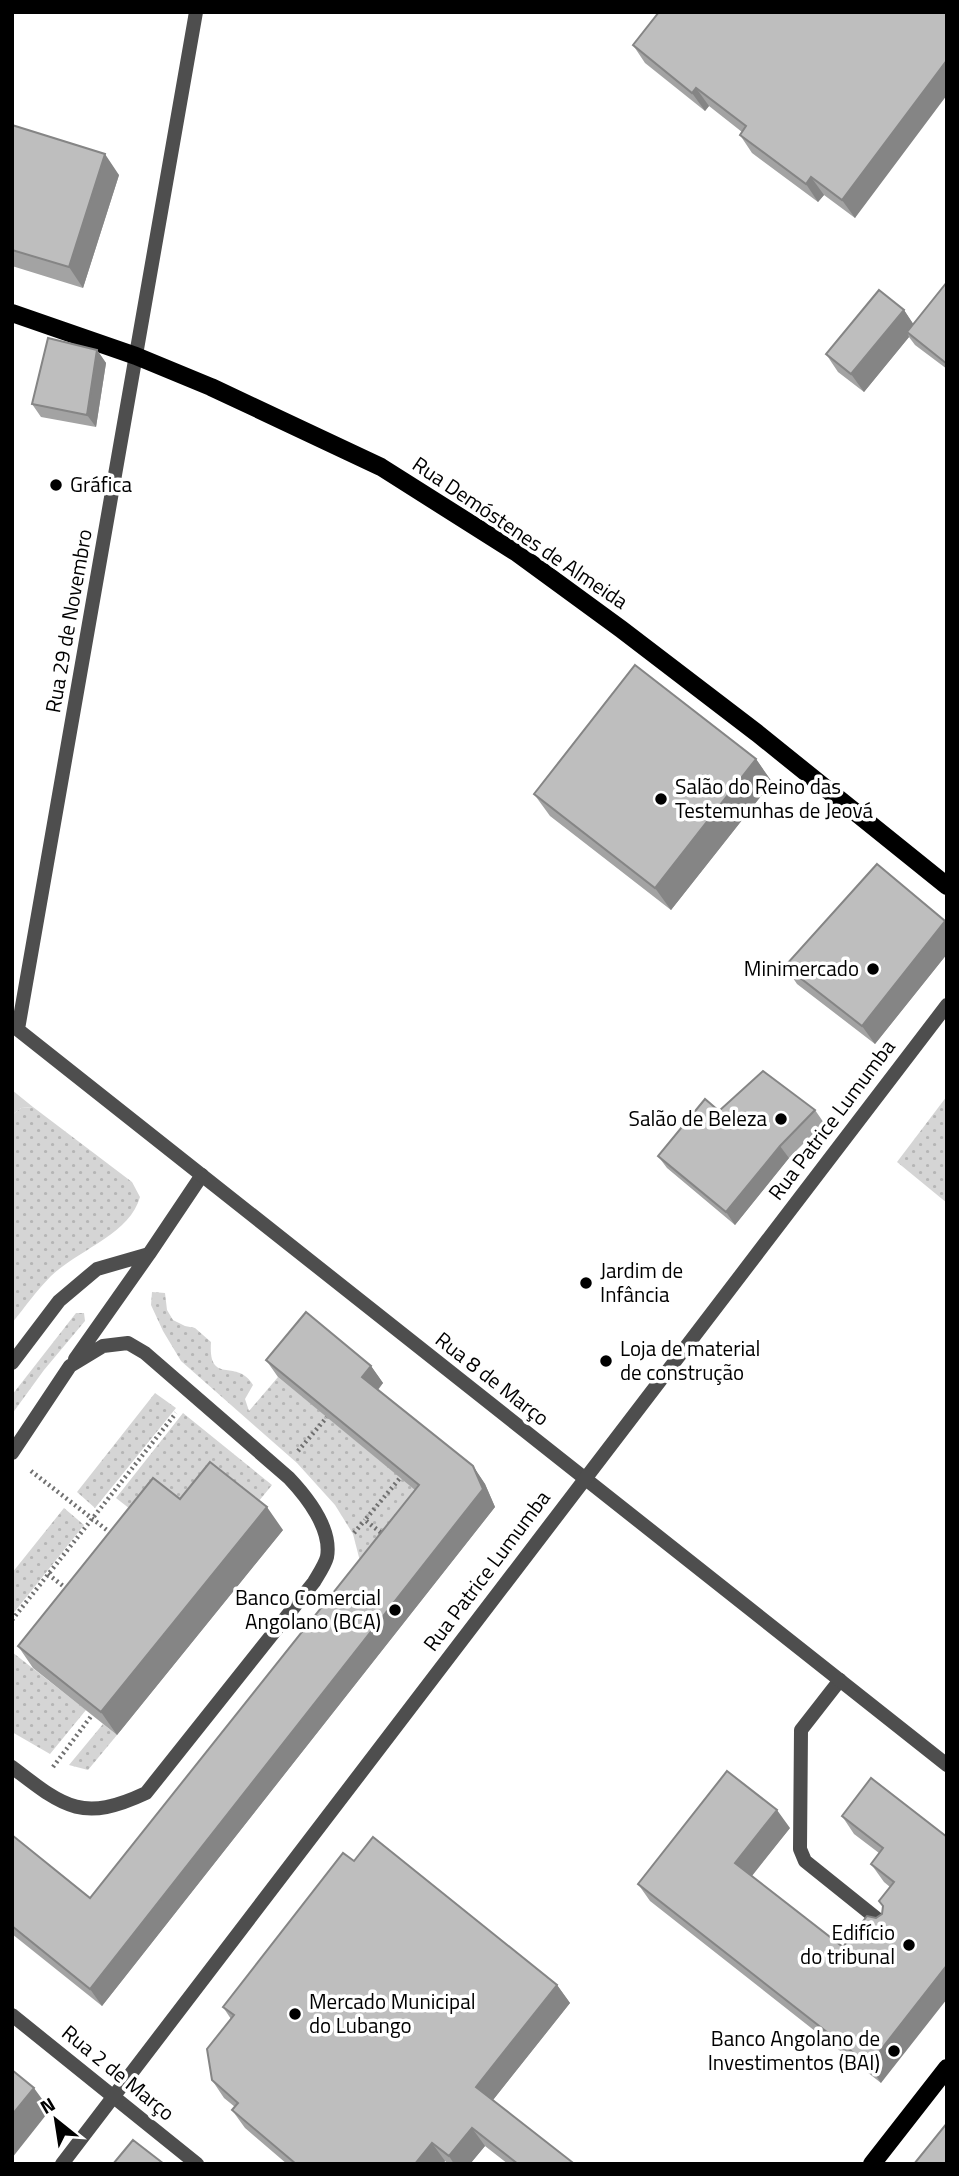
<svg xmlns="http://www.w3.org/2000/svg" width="959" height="2176" viewBox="0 0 959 2176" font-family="'Titillium Web',sans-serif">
	<defs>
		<pattern id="garden-dots" width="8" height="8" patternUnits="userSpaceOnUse" patternTransform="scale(1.75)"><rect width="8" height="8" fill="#d5d5d5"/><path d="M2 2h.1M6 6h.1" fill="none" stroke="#b5b5b5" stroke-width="1.8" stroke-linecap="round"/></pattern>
	</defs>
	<rect width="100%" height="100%" fill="#fff"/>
	<path fill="#d5d5d5" d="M 12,1090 L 33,1107 L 21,1108 L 12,1115 Z"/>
	<path fill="url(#garden-dots)" d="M 947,1096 L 947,1203 L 897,1162 Z
		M 33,1107 L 132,1182 L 140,1197 C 130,1234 78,1250 51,1276 C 37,1290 25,1307 12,1323 L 12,1115 L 21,1108 Z
		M 152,1292 L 165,1293 L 167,1310 L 173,1320 L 185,1326 L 195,1328 L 211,1342 C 208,1387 237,1357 253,1385 L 245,1399 L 249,1411 L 278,1377 L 431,1502 L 362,1569 L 353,1534 L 335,1505 L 297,1463 L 181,1361 L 163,1331 L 151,1305 Z
		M 76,1313 L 84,1313 L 85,1321 L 44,1370 L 12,1414 L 12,1395 Z
		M 155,1393 L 176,1408 L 95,1508 L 77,1492 Z
		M 183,1413 L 272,1485 L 254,1507 L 148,1523 L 116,1498 Z
		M 64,1508 L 84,1525 L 12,1615 L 12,1573 Z
		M 12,1652 L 86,1710 L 50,1754 L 12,1732 Z
		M 103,1724 L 117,1735 L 88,1770 L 69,1765 Z"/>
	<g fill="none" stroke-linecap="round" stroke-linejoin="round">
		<path stroke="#707070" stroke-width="4.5" stroke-dasharray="2 3.5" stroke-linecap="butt" d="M 298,1451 L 327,1417
			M 31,1471 L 112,1534
			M 354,1533 L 365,1520
			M 385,1536 L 365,1520 L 400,1478
			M 48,1574 L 68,1590
			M 12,1620 L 176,1413
			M 53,1767 L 92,1715"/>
		<path stroke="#4e4e4e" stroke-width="14" d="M 75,1359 L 149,1254
			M 12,1363 L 59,1301 L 97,1269 L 149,1254 L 202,1175
			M 12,1453 L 70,1366 L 103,1346 L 128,1343 L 145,1353 L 289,1478 C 307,1497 332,1529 327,1557 C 325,1565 318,1575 314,1582 L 146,1793 C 82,1823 64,1807 12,1767
			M 840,1680 L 801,1730 L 800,1849 L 805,1861 L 886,1926"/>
		<path stroke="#4e4e4e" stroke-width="14" d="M 12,1025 L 947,1765
			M 18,1029 L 196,12
			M 12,2015 L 197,2164"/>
		<path stroke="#4e4e4e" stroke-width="14" d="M 62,2164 L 947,1005"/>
		<path stroke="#000" stroke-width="18" d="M 12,313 L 136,356 L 211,387 L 381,467 L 517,553 L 621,629 L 757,733 L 947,886
			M 872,2164 L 947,2068"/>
	</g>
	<path fill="#a3a3a3" d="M 947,12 L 855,218 L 824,195 L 818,202 L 752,153 L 740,135 L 742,132 L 709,106 L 705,111 L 645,63 L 633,45 Z
		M 12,125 L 119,175 L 83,288 L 12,266 Z
		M 947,282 L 947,369 L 915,345 L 909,337 L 864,392 L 838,372 L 826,354 L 904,310 L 913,324 Z
		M 97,350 L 106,363 L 96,427 L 41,417 L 32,404 Z
		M 756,759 L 772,782 L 671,910 L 550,816 L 534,794 Z
		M 947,923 L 947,954 L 875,1044 L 797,984 L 785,966 Z
		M 815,1110 L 824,1123 L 789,1158 L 735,1225 L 667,1168 L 658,1156 L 719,1111 Z
		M 266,1360 L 371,1366 L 383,1383 L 378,1390 L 473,1466 L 485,1484 L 495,1507 L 102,2006 L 12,1934 L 12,1835 L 90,1898 L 415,1490 L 278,1377 Z
		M 180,1499 L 283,1530 L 117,1735 L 33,1668 L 18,1646 Z
		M 842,1816 L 947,1837 L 881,2083 L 650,1901 L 638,1884 L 790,1828 L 751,1876 L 843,1947 L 882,1914 L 883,1906 L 890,1887 L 884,1882 L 871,1864 L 879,1853 L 854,1834 Z
		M 354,1861 L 557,1985 L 570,2003 L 493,2100 L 574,2164 L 508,2164 L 485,2146 L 470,2164 L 448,2164 L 445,2161 L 443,2164 L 287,2164 L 245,2128 L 232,2110 L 235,2107 L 224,2098 L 212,2080 L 231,2019 L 223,2007 Z"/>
	<path fill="#858585" d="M 947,60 L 947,95 L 855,218 L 842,200 Z
		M 696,88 L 709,106 L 705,111 L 692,93 Z
		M 105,154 L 119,175 L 83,288 L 69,267 Z
		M 811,177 L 824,195 L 818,202 L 806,184 Z
		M 904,310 L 916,328 L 907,332 L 909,337 L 864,392 L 851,374 Z
		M 97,350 L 106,363 L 96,427 L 87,415 Z
		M 756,759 L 772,782 L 671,910 L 655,888 Z
		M 945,921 L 947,923 L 947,954 L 875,1044 L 862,1026 Z
		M 780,1146 L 789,1158 L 735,1225 L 726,1212 Z
		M 371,1366 L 383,1383 L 374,1394 L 362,1377 Z
		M 473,1466 L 485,1484 L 495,1507 L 102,2006 L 90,1989 Z
		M 267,1507 L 283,1530 L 117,1735 L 101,1712 Z
		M 777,1810 L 790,1828 L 748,1881 L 735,1863 Z
		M 947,1965 L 947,1999 L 881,2083 L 869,2065 Z
		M 557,1985 L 570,2003 L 489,2105 L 476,2087 Z
		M 34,2088 L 50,2110 L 12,2158 L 12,2115 Z
		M 472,2128 L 485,2146 L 470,2164 L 454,2164 L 449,2156 Z
		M 432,2143 L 445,2161 L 443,2164 L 415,2164 Z"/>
	<path fill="#bebebe" stroke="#858585" stroke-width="2" d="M 659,12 L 947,12 L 947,60 L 842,200 L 811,177 L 806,184 L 740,135 L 746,126 L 696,88 L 692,93 L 633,45 Z
		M 12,125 L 105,154 L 69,267 L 12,250 Z
		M 947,282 L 947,364 L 907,332 Z
		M 879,290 L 904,310 L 851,374 L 826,354 Z
		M 48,338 L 97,350 L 87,415 L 32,404 Z
		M 635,665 L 756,759 L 655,888 L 534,794 Z
		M 877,864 L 945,921 L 862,1026 L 785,966 Z
		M 763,1071 L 815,1110 L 780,1146 L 726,1212 L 658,1156 L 705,1099 L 719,1111 Z
		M 306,1312 L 371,1366 L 362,1377 L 473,1466 L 483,1489 L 90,1989 L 12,1926 L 12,1835 L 90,1898 L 419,1485 L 266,1360 Z
		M 210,1462 L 267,1507 L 101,1712 L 18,1646 L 153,1478 L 180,1499 Z
		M 727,1771 L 777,1810 L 735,1863 L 843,1947 L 867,1916 L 876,1918 L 882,1914 L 883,1906 L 879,1901 L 894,1882 L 871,1864 L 883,1848 L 842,1816 L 871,1778 L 947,1837 L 947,1965 L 869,2065 L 638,1884 Z
		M 373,1837 L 557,1985 L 476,2087 L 572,2162 L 570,2164 L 518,2164 L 472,2128 L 449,2156 L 432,2143 L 415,2164 L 296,2164 L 232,2110 L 238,2103 L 212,2080 L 207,2049 L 234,2015 L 223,2007 L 343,1853 L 354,1861 Z
		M 12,2070 L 34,2088 L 12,2115 Z
		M 947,2123 L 947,2164 L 914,2164 Z
		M 133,2140 L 164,2164 L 113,2164 Z"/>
	<g fill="#000" stroke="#fff" stroke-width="2.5">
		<circle cx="56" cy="485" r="7"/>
		<circle cx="661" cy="799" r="7"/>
		<circle cx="873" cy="969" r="7"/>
		<circle cx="781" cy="1119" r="7"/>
		<circle cx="586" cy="1283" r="7"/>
		<circle cx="606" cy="1361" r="7"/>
		<circle cx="395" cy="1610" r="7"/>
		<circle cx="909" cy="1945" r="7"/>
		<circle cx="295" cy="2014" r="7"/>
		<circle cx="894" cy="2051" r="7"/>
	</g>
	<g text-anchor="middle" stroke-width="7" stroke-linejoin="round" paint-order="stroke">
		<g font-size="21" fill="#000" stroke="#fff" text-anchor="start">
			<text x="70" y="492">Gráfica</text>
			<text x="675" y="794">Salão do Reino das<tspan x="675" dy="24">Testemunhas de Jeová</tspan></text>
			<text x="859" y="976" text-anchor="end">Minimercado</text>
			<text x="767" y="1126" text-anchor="end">Salão de Beleza</text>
			<text x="600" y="1278">Jardim de<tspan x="600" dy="24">Infância</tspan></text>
			<text x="620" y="1356">Loja de material<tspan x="620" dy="24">de construção</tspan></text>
			<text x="381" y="1605" text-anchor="end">Banco Comercial<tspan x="381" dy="24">Angolano (BCA)</tspan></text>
			<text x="895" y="1940" text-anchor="end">Edifício<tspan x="895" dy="24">do tribunal</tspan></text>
			<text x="309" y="2009">Mercado Municipal<tspan x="309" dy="24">do Lubango</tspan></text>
			<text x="880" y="2046" text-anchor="end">Banco Angolano de<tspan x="880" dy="24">Investimentos (BAI)</tspan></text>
		</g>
		<g font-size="21" fill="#000" stroke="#fff">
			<text transform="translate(520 533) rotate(34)" y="7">Rua Demóstenes de Almeida</text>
			<text transform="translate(69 621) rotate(-80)" y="7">Rua 29 de Novembro</text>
			<text transform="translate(832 1120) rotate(-53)" y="7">Rua Patrice Lumumba</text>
			<text transform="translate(492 1379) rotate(38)" y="7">Rua 8 de Março</text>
			<text transform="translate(487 1571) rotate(-53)" y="7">Rua Patrice Lumumba</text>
			<text transform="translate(118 2073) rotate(39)" y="7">Rua 2 de Março</text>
		</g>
	</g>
	<rect width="959" height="2176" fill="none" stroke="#000000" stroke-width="28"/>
	<g transform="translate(56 2120) rotate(330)" stroke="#ffffff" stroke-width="5" paint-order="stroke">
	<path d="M0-5L12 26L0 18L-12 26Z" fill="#000000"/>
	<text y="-10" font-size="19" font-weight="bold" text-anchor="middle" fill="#000000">N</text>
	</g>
</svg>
